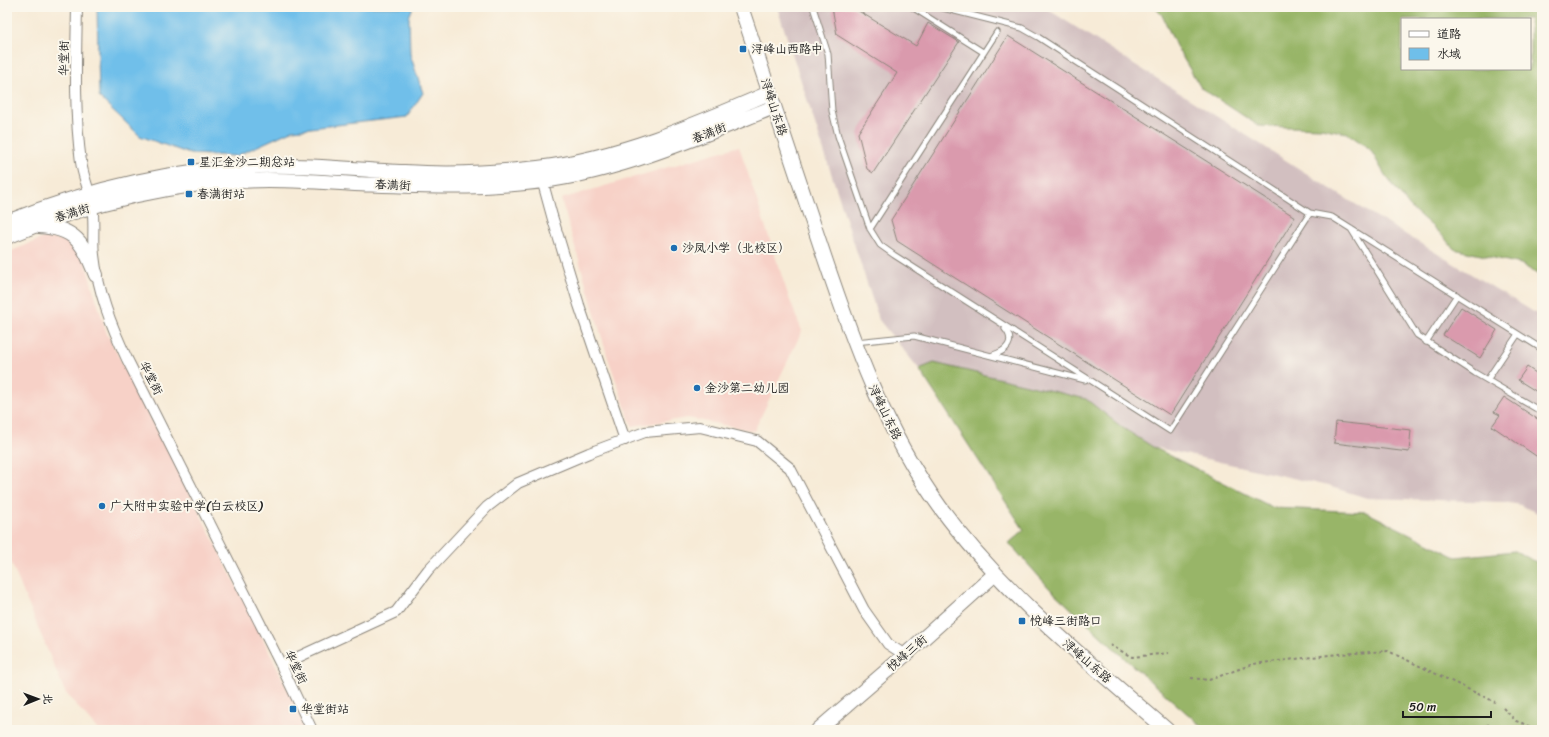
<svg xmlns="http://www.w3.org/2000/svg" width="1549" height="737" viewBox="0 0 1549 737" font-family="Sriracha,'LXGW WenKai TC',sans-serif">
	<rect width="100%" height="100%" fill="#fbf7ec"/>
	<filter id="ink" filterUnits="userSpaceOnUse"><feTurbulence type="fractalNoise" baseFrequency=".025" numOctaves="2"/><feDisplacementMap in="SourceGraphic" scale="8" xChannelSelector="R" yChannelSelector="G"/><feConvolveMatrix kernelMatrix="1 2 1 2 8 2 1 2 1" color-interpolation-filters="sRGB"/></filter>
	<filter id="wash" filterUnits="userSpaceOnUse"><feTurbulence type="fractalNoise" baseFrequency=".012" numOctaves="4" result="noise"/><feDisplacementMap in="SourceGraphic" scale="16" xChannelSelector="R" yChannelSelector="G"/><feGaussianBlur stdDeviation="0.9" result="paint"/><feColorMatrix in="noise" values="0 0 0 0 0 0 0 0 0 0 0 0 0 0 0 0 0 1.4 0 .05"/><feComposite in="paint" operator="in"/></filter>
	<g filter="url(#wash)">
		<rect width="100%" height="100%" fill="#f7ebd7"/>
		<path fill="#f7d1c7" d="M 739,146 L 789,298 L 802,331 L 754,431 L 688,418 L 632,426 L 608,358 L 561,199 Z
			M 43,238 L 70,240 L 84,257 L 92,286 L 107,334 L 172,458 L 278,669 L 307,730 L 98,730 L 65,692 L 7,553 L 7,253 Z"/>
		<path fill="#d2bfc0" d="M 777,7 L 1044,7 L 1342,196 L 1542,317 L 1542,515 L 1520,505 L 1504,502 L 1367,498 L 1328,486 L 1153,447 L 1123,428 L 934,363 L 919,369 L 879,320 Z"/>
		<path fill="#98b567" stroke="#5a6842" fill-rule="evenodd" d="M 1154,7 L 1542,7 L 1542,277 L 1521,264 L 1454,249 L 1440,233 L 1410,207 L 1385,175 L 1370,149 L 1347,133 L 1321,128 L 1259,126 L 1201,88 L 1176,46 L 1162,15 ZM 1402,19 L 1530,19 L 1530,69 L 1402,69 Z
			M 934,363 L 1086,399 L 1123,428 L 1153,447 L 1274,508 L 1366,512 L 1456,557 L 1515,551 L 1542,565 L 1542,730 L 1206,730 L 1134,667 L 1051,590 L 1009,543 L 1024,530 L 919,369 Z"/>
		<path fill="#6fbfea" stroke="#466e83" d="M 97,7 L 413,7 L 409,17 L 410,54 L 423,93 L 407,117 L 293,130 L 236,156 L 190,154 L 140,136 L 99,97 Z"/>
		<g id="blocks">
			<path fill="#da9aad" d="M 832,7 L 852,7 L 916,46 L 928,23 L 959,42 L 873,173 L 867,169 L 858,133 L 897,73 L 837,35 Z
				M 1008,36 L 1295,217 L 1170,415 L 897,241 L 891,220 Z
				M 1461,307 L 1497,330 L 1480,358 L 1443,335 Z
				M 1527,367 L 1542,377 L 1542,395 L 1518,380 Z
				M 1504,397 L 1542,422 L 1542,460 L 1492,426 L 1500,415 L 1494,412 Z
				M 1336,422 L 1411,430 L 1409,452 L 1334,443 Z"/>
		</g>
	</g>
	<g filter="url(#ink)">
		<use href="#blocks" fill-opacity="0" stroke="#8a847a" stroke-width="1"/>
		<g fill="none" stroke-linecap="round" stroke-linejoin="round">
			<defs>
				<path id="lane" d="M 813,7 L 828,54 L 832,111 L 838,136 L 870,229 L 880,245 L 894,255 L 1170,431 L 1310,213 L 1038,37 L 1022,28 L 939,7
					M 912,7 L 983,52
					M 1310,213 L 1332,217 L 1542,349
					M 870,229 L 997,32
					M 1351,229 L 1417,335 L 1475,373 L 1542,412
					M 855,342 L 914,336 L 1085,380
					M 1426,342 L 1457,295
					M 993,355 C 1006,351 1016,342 1005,329
					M 1487,380 L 1518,334"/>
				<path id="street" d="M 77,7 C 76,58 74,111 81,162 C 83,177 90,191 92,206 C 95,222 92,239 94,255 C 98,292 111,325 127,359 L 281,665 L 312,730
					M 541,176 L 552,216 L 579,305 L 625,440
					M 281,665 L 396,612 L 428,570 L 487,507 L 518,483 L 589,453 L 645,432 L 700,427 L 757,441 L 790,468 L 864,610 L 888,644 L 905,655"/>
				<path id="secondary" d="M 741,7 C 769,89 795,171 823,253 C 853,342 884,430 940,507 C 1003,593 1086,660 1167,730
					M 7,222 C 87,190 173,169 259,166 C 308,164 356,170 404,172 C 449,175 494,173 538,168 C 618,158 695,125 769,93
					M 39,226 C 76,228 83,243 96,275
					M 7,237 C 89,202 178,181 268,180 C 297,180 326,182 355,184 C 411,186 469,189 525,183 C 612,175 693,139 774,107
					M 818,730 L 905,655 L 995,574"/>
			</defs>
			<use href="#lane" stroke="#8a847a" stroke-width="7"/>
			<use href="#street" stroke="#8a847a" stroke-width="12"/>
			<use href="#secondary" stroke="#8a847a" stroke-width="16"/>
			<path stroke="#8a847a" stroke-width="2" stroke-dasharray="3 3" stroke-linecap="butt" d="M 1110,645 L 1132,657 L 1169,653
				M 1191,678 L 1209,680 L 1253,664 L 1338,654 L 1388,651 L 1495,702
				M 1503,708 L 1516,721 L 1522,723 L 1536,730
				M 1482,730 L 1489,724"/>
			<use href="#lane" stroke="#fff" stroke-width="5"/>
			<use href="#street" stroke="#fff" stroke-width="10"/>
			<use href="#secondary" stroke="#fff" stroke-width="14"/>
		</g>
	</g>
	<g fill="#1f6fb2" stroke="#fbf7ec" stroke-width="1.5">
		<rect x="739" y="45" width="8" height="8" rx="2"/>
		<rect x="187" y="158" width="8" height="8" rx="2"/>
		<rect x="185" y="190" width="8" height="8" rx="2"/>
		<circle cx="674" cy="248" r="4"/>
		<circle cx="697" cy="388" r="4"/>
		<circle cx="102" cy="506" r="4"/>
		<rect x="1018" y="617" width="8" height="8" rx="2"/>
		<rect x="289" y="705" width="8" height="8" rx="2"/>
	</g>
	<g text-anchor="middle" stroke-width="4" stroke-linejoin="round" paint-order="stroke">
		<g font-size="12" fill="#1c1c1c" stroke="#fbf7ec" text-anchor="start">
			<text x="751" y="53">浔峰山西路中</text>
			<text x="199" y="166">星汇金沙二期总站</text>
			<text x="197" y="198">春满街站</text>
			<text x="682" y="252">沙凤小学（北校区）</text>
			<text x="705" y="392">金沙第二幼儿园</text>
			<text x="110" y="510">广大附中实验中学(白云校区)</text>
			<text x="1030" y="625">悦峰三街路口</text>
			<text x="301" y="713">华堂街站</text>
		</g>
		<g font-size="12" fill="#1c1c1c" stroke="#fbf7ec">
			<text transform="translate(64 58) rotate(-90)" y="4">华堂街</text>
			<text transform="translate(774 107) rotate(72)" y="4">浔峰山东路</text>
			<text transform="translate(709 133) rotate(-21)" y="4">春满街</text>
			<text transform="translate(393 185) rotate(2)" y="4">春满街</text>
			<text transform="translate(72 213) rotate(-17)" y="4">春满街</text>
			<text transform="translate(151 378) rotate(63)" y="4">华堂街</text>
			<text transform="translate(885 412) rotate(64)" y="4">浔峰山东路</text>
			<text transform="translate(907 653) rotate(-41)" y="4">悦峰三街</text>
			<text transform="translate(1087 661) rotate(41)" y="4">浔峰山东路</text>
			<text transform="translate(296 667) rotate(64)" y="4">华堂街</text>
		</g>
	</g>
	<rect width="1549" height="737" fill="none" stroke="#fbf7ec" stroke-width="24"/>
	<rect x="1401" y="18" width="130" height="52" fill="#fbf7ec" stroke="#a29f99"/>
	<rect x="1409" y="31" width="20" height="6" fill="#ffffff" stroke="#a29f99"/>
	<text x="1437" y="38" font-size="12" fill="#1c1c1c">道路</text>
	<rect x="1409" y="48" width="20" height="12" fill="#6fbfea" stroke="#a29f99"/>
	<text x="1437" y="58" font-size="12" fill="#1c1c1c">水域</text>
	<g transform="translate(38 699) rotate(89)" stroke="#fbf7ec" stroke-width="3" paint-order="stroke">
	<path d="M0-3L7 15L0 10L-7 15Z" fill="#1c1c1c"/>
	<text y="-6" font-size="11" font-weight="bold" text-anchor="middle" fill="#1c1c1c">北</text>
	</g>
	<path d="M1403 711v6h88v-6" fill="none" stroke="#1c1c1c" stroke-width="2"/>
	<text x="1409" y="711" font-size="12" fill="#1c1c1c" stroke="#fbf7ec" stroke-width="3" paint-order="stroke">50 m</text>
</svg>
